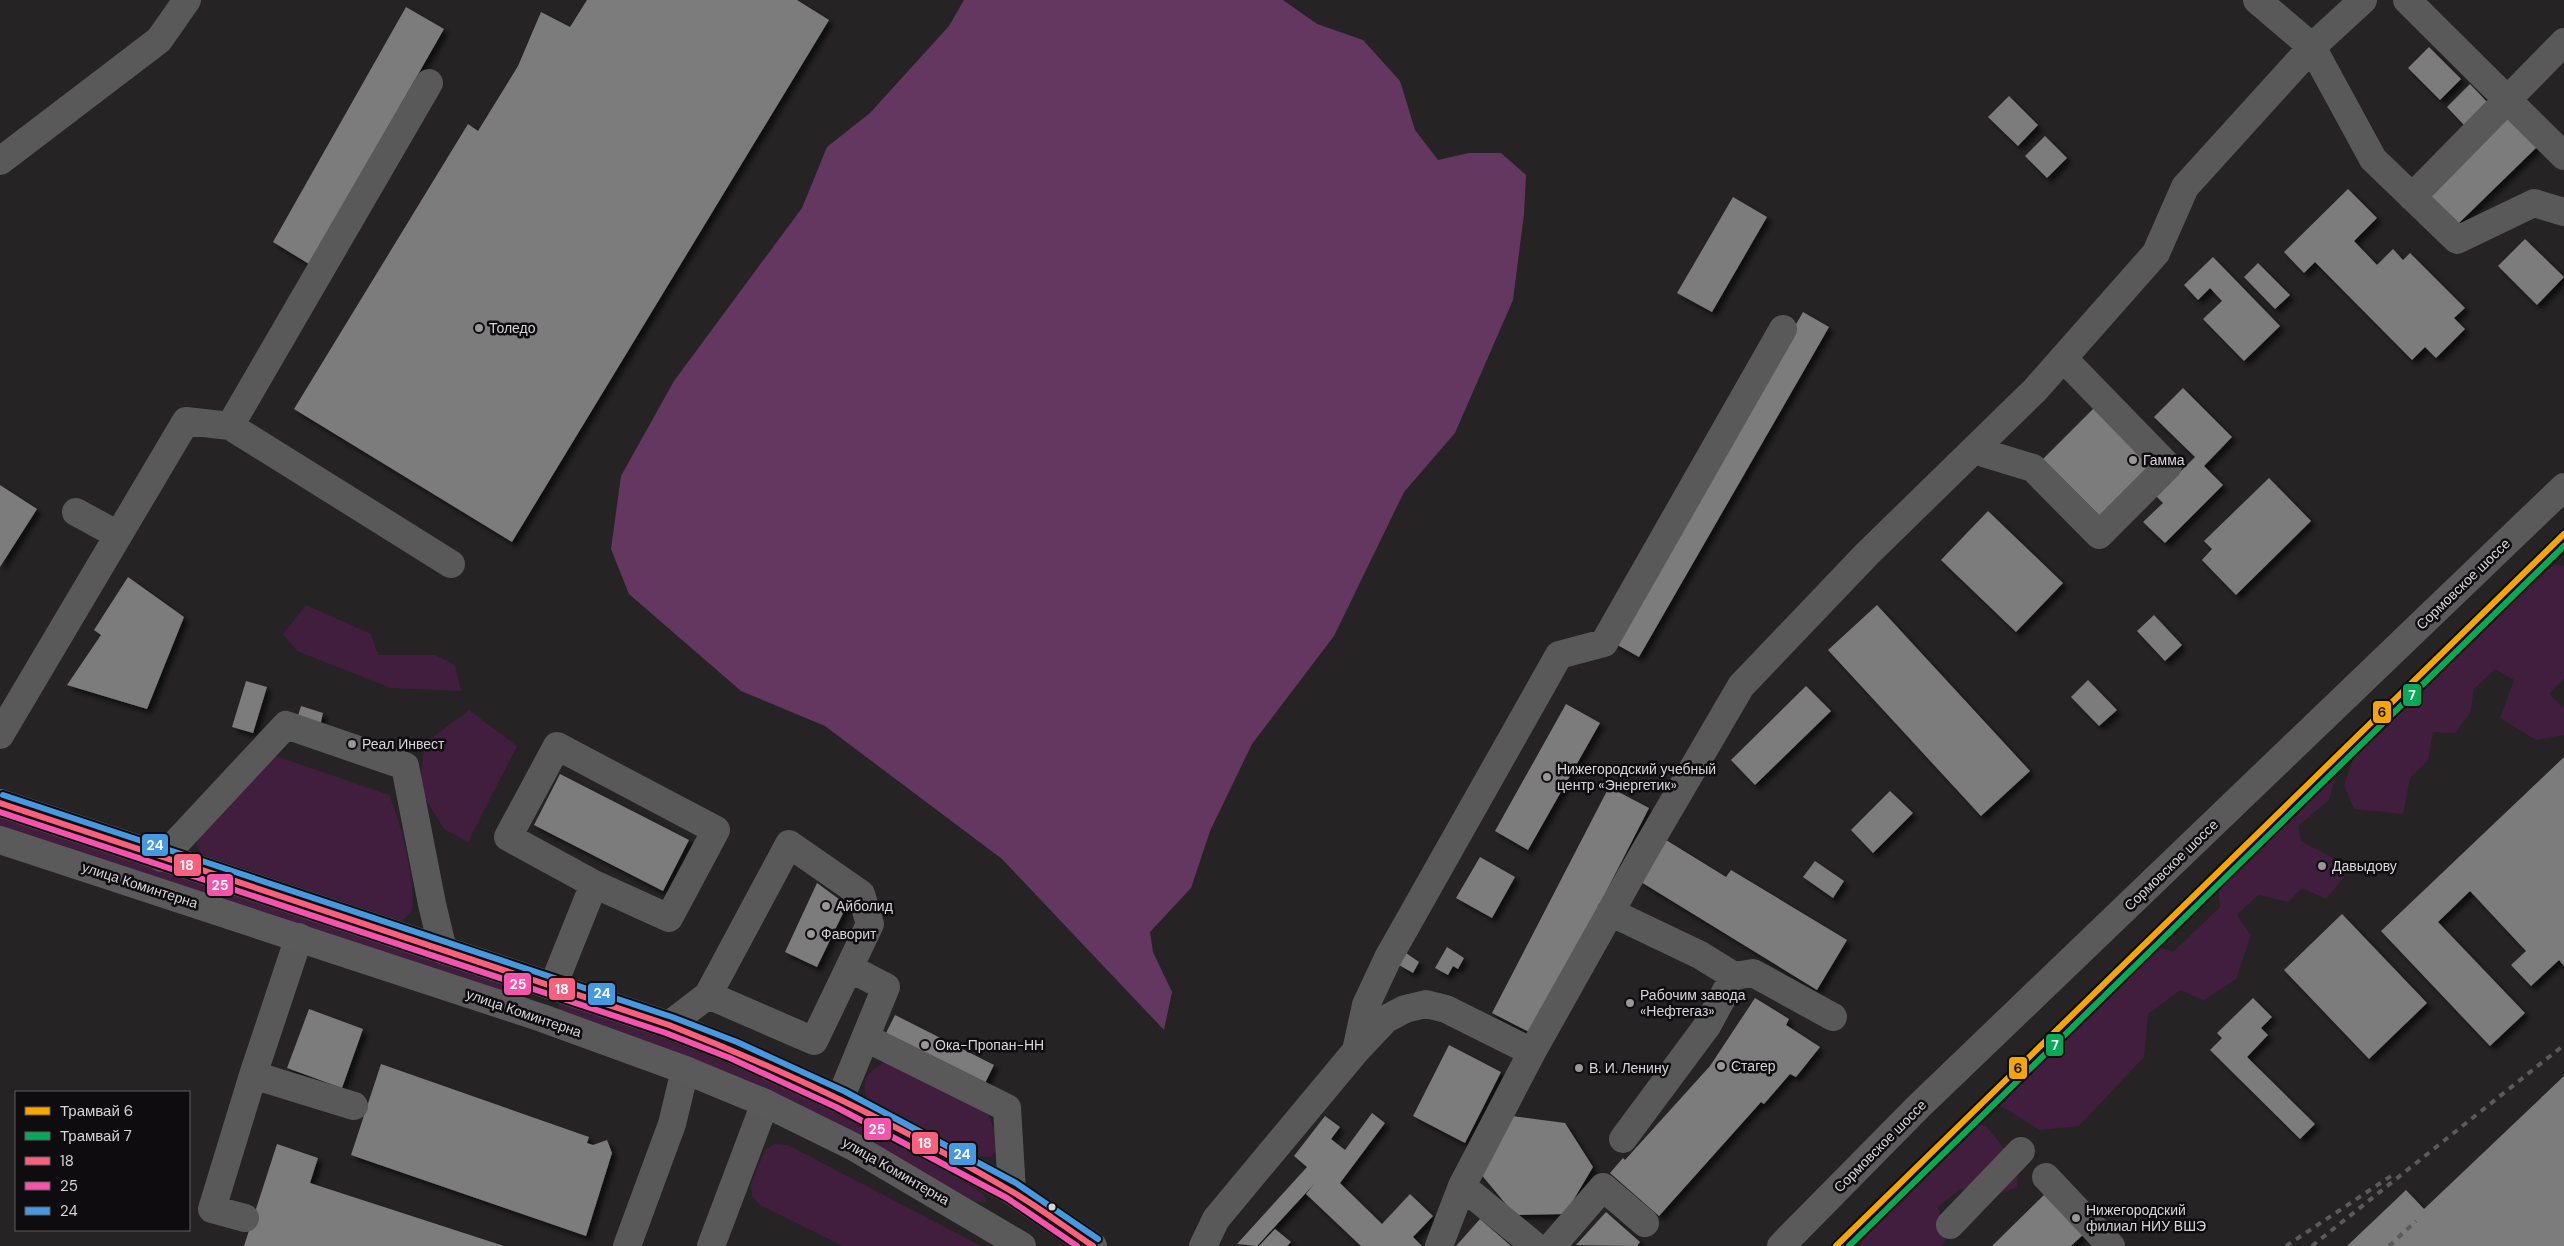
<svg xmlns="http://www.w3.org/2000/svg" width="2564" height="1246" viewBox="0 0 2564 1246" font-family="'DM Sans',sans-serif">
	<defs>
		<filter id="shadow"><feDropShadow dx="4.5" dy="4.5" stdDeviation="2.5" flood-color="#0009"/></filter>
	</defs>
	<rect width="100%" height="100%" fill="#252324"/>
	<path fill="#421e3e" d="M 2554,564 L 2564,566 L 2564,678 L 2549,694 L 2564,708 L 2564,735 L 2536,740 L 2500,718 L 2514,680 L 2495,669 L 2474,689 L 2470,713 L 2455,733 L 2433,732 L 2428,760 L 2410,778 L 2403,814 L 2354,809 L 2344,785 L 2356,750 Z
		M 306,605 L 371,634 L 378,655 L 435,655 L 455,665 L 461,691 L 391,688 L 297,651 L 283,634 Z
		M 469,710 L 517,746 L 468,842 L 444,829 L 420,790 L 424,744 Z
		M 276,756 L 389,795 C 401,822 416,883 412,911 L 402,921 L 203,855 L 197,847 L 197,830 Z
		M 2324,773 L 2336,776 L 2329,800 L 2298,826 L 2301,841 L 2333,858 L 2343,878 L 2326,899 L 2302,888 L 2288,902 L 2258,895 L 2237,915 L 2251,935 L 2236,979 L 2204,1000 L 2180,990 L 2148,1014 L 2144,1057 L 2079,1126 L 2040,1130 L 1999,1105 L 2004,1089 L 2153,945 L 2173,952 L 2220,907 L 2217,880 Z
		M 0,817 L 528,992 L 527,998 L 517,998 L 0,828 Z
		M 559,1003 L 567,1003 C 675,1042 782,1083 883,1136 C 913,1152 943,1170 972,1187 L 984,1195 L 986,1202 L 976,1202 L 819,1114 L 741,1079 L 559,1011 Z
		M 885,1062 L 988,1114 L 995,1131 L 997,1149 L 991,1157 L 973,1156 L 867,1100 C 861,1079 867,1073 885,1062 Z
		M 1970,1122 L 1986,1126 L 2018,1166 L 2017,1187 L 1992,1197 L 1960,1189 L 1938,1207 L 1945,1241 L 1941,1246 L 1844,1246 Z
		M 775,1144 L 788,1145 L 981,1246 L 843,1246 L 760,1205 L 752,1196 L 751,1184 L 765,1150 Z"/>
	<path fill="#643760" d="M 964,0 L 1283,0 L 1317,24 L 1363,40 L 1400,81 L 1415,130 L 1438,160 L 1469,153 L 1501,153 L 1526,175 L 1524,214 L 1513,300 L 1455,433 L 1404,492 L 1334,636 L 1252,744 L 1210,831 L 1191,888 L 1150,932 L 1153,952 L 1172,992 L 1164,1030 L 1002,859 L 825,726 L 741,691 L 629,594 L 611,549 L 621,476 L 674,381 L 802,208 L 827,147 L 870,113 L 949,26 Z"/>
	<path fill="#7c7b7c" filter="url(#shadow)" d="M 587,0 L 797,0 L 829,20 L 512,542 L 294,409 L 468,124 L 478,131 L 518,66 L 541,12 L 570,27 Z
		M 406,7 L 444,29 L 309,264 L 273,242 Z
		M 2429,47 L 2461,79 L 2440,100 L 2408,68 Z
		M 2470,84 L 2487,102 L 2464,125 L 2447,107 Z
		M 2009,96 L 2038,125 L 2018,146 L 1988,117 Z
		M 2508,115 L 2538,146 L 2457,225 L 2427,194 Z
		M 2045,136 L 2067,158 L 2047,178 L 2025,156 Z
		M 2348,189 L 2377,218 L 2354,241 L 2377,265 L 2393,249 L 2403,260 L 2410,253 L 2465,308 L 2454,318 L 2465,329 L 2436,358 L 2425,347 L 2412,360 L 2315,262 L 2304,273 L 2284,252 Z
		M 1733,197 L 1767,217 L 1712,312 L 1677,293 Z
		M 2525,239 L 2564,277 L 2537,305 L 2498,266 Z
		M 2213,257 L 2280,326 L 2244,361 L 2203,319 L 2222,301 L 2210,288 L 2198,300 L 2184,285 Z
		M 2258,263 L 2290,295 L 2275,309 L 2244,277 Z
		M 1803,312 L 1829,327 L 1639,657 L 1614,643 Z
		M 2183,388 L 2232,437 L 2204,466 L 2223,485 L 2165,543 L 2143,522 L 2163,503 L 2156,496 L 2195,457 L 2154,417 Z
		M 2098,404 L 2154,461 L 2100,516 L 2043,459 Z
		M 2269,478 L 2311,521 L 2236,595 L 2202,560 L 2212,549 L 2204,541 Z
		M 0,485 L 37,509 L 0,567 Z
		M 1988,511 L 2063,583 L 2016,632 L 1941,560 Z
		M 128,577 L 184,617 L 147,709 L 67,685 L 101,635 L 94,630 Z
		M 1877,605 L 2030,771 L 1981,816 L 1828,650 Z
		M 2154,615 L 2182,645 L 2165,661 L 2137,631 Z
		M 2088,680 L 2117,710 L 2099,726 L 2071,697 Z
		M 246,681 L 267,687 L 253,733 L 232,727 Z
		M 1806,686 L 1831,711 L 1755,785 L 1731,760 Z
		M 1566,704 L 1600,723 L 1528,850 L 1495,831 Z
		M 301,706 L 323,713 L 320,726 L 297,719 Z
		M 2564,757 L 2564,966 L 2559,960 L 2531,986 L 2511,965 L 2526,951 L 2470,891 L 2438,922 L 2525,1013 L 2490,1046 L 2381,931 Z
		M 560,774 L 689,840 L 663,891 L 534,825 Z
		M 1609,787 L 1649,808 L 1533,1034 L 1492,1013 Z
		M 1890,791 L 1913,813 L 1873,853 L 1851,830 Z
		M 1666,840 L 1726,877 L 1731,870 L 1847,940 L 1817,990 L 1641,882 Z
		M 1480,857 L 1515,877 L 1492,918 L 1456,898 Z
		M 1815,861 L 1844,881 L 1833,898 L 1803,877 Z
		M 817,883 L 847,905 L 817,967 L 785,952 Z
		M 2342,914 L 2427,1003 L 2369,1059 L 2284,970 Z
		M 1447,947 L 1464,958 L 1458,969 L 1453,966 L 1448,975 L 1435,968 Z
		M 1406,953 L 1419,962 L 1413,973 L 1399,965 Z
		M 1755,998 L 1789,1019 L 1786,1025 L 1820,1047 L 1796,1077 L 1790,1074 L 1764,1104 L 1761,1102 L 1659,1216 L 1610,1173 L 1623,1158 L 1625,1160 L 1710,1066 Z
		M 2253,998 L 2272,1017 L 2261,1028 L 2268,1035 L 2247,1057 L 2315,1124 L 2300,1139 L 2210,1050 L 2222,1038 L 2217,1033 Z
		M 309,1009 L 363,1029 L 342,1088 L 287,1068 Z
		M 895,1015 L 994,1065 L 982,1089 L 883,1039 Z
		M 1449,1045 L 1501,1072 L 1465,1143 L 1413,1116 Z
		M 381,1064 L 589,1137 L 587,1143 L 593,1145 L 607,1140 L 612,1153 L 586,1236 L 351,1155 Z
		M 2564,1076 L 2564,1246 L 2347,1246 L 2406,1190 L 2424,1209 Z
		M 1372,1113 L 1385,1123 L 1340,1183 L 1382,1224 L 1410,1194 L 1433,1216 L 1413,1237 L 1422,1246 L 1361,1246 L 1306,1194 L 1315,1183 L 1257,1246 L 1237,1244 L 1307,1167 L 1294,1156 L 1325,1116 L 1340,1127 L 1331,1139 L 1345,1150 Z
		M 1512,1116 L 1565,1123 L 1593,1167 L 1565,1214 L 1515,1215 L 1480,1173 Z
		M 277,1144 L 318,1158 L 310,1183 L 504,1246 L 244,1246 Z
		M 2048,1191 L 2087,1231 L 2071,1246 L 1992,1246 Z
		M 1606,1212 L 1640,1242 L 1637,1246 L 1576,1245 Z
		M 1480,1219 L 1511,1246 L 1456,1246 Z
		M 1275,1229 L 1291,1242 L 1287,1246 L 1259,1246 Z"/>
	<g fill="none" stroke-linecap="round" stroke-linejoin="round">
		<path stroke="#595959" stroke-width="28" d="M 2257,0 L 2312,47 L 2373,159 L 2457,240 L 2534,203 L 2564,212
			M 2407,0 L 2564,156
			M 0,161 L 159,40 L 187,0
			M 2412,197 L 2564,42
			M 230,426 L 451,564
			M 1974,450 L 2033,468 L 2099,535 L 2168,466 L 2063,358
			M 76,512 L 118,535
			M 0,735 L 186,421 L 230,426 L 429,83
			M 162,858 L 286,725 L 405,766 L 432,904 L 443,950
			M 1610,912 L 1700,955 L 1734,976 L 1707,1026 L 1623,1139
			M 299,937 L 253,1075 L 354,1106
			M 1734,976 L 1753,973 L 1833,1017
			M 553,986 L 594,884 L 508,837 L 557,746 L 716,830 L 669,918 L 594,884
			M 708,995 L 789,844 L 861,894 L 870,924 L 849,968
			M 669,1025 L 708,995 L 814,1041 L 849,968 L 886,987 L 840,1099
			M 866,1038 L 1007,1108 L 1012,1191
			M 1356,1051 L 1366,1005 L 1388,958 L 1559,655 L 1604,643 L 1783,329
			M 2046,1177 L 2111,1246
			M 1462,1186 L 1535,1246
			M 245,1218 L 212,1209 L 253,1075
			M 1950,1225 L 2021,1151
			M 627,1246 L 672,1124 L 685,1070
			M 711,1246 L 765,1103
			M 1203,1246 L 1216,1219 L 1355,1052 L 1386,1019 L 1405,1009 L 1426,1004 L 1446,1009 L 1532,1052 L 1643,854 L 1741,686 L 1867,554 L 2035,390 L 2156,253 L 2185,187 L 2312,47 L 2363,0
			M 1439,1246 L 1462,1186 L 1532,1052
			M 1552,1246 L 1603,1187 L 1645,1223"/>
		<path stroke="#5b5a5b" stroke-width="28" d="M 0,803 L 669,1025 L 733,1050 L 840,1099 L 1012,1191 L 1093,1246
			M 0,840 L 542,1018 L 685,1070 L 765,1103 L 854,1147 L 1022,1246
			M 1781,1246 L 1918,1107 L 2564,487"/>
		<path stroke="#5c5a5b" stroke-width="4" stroke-dasharray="6 6" stroke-linecap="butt" d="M 2286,1246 L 2394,1174
			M 2312,1246 L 2564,1045
			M 2389,1246 L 2416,1221"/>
		<defs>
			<path id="bus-1" d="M 0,803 L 669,1025 C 787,1071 902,1127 1011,1191 C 1039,1207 1066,1228 1093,1246"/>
			<path id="bus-2" d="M 0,812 L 666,1033 L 730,1058 L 836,1107 L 1007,1198 L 1077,1246"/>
			<path id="bus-3" d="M 3,795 L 672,1017 L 737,1042 L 844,1091 L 1016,1183 L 1098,1239"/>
		</defs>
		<use href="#bus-1" stroke="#0e0c0e" stroke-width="10"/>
		<use href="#bus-2" stroke="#0e0c0e" stroke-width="10"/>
		<use href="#bus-3" stroke="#0e0c0e" stroke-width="10"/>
		<use href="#bus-1" stroke="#f8607d" stroke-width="6"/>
		<use href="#bus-2" stroke="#f653ac" stroke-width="6"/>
		<use href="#bus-3" stroke="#4699e1" stroke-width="6"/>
		<defs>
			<path id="tram-1" d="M 1836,1246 L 2564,534"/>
			<path id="tram-2" d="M 1849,1246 L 2564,546"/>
		</defs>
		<use href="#tram-1" stroke="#0e0c0e" stroke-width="10"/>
		<use href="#tram-2" stroke="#0e0c0e" stroke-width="10"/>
		<use href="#tram-1" stroke="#f7a600" stroke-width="6"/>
		<use href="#tram-2" stroke="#06aa56" stroke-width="6"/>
	</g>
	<g fill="#999798" stroke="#0e0c0e" stroke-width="2">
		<circle cx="479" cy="328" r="5"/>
		<circle cx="2133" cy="460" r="5"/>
		<circle cx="352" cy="744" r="5"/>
		<circle cx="1547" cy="777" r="5"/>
		<circle cx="2322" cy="866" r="5"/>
		<circle cx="826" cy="906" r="5"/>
		<circle cx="811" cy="934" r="5"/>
		<circle cx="1630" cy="1003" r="5"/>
		<circle cx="925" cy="1045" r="5"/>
		<circle cx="1721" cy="1066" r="5"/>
		<circle cx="1579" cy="1068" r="5"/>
		<circle cx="2076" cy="1218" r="5"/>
	</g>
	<circle fill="#d7d5d7" stroke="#0e0c0e" stroke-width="2" cx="1052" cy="1207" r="4.5"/>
	<g text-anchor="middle" stroke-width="5" stroke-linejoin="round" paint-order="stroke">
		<g font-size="14" fill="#d7d5d7" stroke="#0e0c0e" text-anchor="start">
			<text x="489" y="333">Толедо</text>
			<text x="2143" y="465">Гамма</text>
			<text x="362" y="749">Реал Инвест</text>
			<text x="1557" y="774">Нижегородский учебный<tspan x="1557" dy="16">центр «Энергетик»</tspan></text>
			<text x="2332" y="871">Давыдову</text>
			<text x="836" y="911">Айболид</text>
			<text x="821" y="939">Фаворит</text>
			<text x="1640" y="1000">Рабочим завода<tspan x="1640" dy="16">«Нефтегаз»</tspan></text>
			<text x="935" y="1050">Ока-Пропан-НН</text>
			<text x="1731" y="1071">Стагер</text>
			<text x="1589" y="1073">В. И. Ленину</text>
			<text x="2086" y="1215">Нижегородский<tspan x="2086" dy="16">филиал НИУ ВШЭ</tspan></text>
		</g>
		<g font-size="14" fill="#d7d5d7" stroke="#0e0c0e">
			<text transform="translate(2463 584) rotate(-44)" y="5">Сормовское шоссе</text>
			<text transform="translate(2171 865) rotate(-44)" y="5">Сормовское шоссе</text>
			<text transform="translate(140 885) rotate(18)" y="5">улица Коминтерна</text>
			<text transform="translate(524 1013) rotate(19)" y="5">улица Коминтерна</text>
			<text transform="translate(1880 1146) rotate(-45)" y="5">Сормовское шоссе</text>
			<text transform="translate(896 1171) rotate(30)" y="5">улица Коминтерна</text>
		</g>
	</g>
	<g stroke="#0e0c0e" stroke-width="2">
		<rect x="2402" y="683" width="20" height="24" rx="5" fill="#06aa56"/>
		<rect x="2372" y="700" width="20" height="24" rx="5" fill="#f7a600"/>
		<rect x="141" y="833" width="28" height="24" rx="5" fill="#4699e1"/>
		<rect x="173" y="853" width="29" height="24" rx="5" fill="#f8607d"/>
		<rect x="206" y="873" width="28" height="24" rx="5" fill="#f653ac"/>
		<rect x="503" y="972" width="29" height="24" rx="5" fill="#f653ac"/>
		<rect x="548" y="977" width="28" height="24" rx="5" fill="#f8607d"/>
		<rect x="587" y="982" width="29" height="24" rx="5" fill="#4699e1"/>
		<rect x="2045" y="1033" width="19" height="24" rx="5" fill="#06aa56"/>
		<rect x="2008" y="1056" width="20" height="24" rx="5" fill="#f7a600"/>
		<rect x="863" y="1117" width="29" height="24" rx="5" fill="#f653ac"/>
		<rect x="911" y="1131" width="28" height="24" rx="5" fill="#f8607d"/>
		<rect x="948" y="1142" width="29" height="24" rx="5" fill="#4699e1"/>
	</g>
	<g font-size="14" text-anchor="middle" font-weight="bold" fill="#fff">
		<text x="2412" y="700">7</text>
		<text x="155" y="850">24</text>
		<text x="187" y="870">18</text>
		<text x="220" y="890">25</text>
		<text x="518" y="989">25</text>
		<text x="562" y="994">18</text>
		<text x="602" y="998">24</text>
		<text x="2055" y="1050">7</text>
		<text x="877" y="1134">25</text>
		<text x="925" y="1148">18</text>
		<text x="962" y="1159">24</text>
	</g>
	<g font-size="14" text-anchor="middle" font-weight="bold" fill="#111">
		<text x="2382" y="717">6</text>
		<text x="2018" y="1073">6</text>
	</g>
	<rect x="15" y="1091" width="175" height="140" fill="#0e0c0e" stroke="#5e5c5e"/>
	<rect x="25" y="1107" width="25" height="8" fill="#f7a600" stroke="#5e5c5e"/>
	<text x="60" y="1116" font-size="15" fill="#d7d5d7">Трамвай 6</text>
	<rect x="25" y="1132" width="25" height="8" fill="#06aa56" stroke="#5e5c5e"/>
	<text x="60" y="1141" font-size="15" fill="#d7d5d7">Трамвай 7</text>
	<rect x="25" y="1157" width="25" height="8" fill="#f8607d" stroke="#5e5c5e"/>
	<text x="60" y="1166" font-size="15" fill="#d7d5d7">18</text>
	<rect x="25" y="1182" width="25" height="8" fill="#f653ac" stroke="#5e5c5e"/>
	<text x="60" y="1191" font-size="15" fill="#d7d5d7">25</text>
	<rect x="25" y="1207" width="25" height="8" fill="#4699e1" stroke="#5e5c5e"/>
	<text x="60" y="1216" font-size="15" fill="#d7d5d7">24</text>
</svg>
